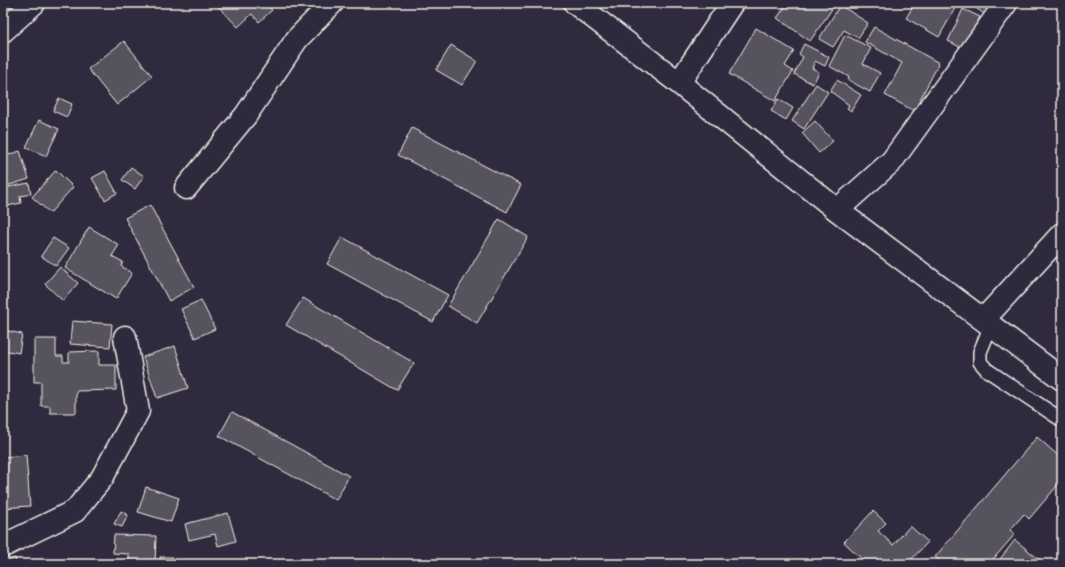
<svg xmlns="http://www.w3.org/2000/svg" width="1065" height="567" viewBox="0 0 1065 567" font-family="'Architects Daughter',sans-serif">
	<rect width="100%" height="100%" fill="#2f2a3d"/>
	<filter id="ink" filterUnits="userSpaceOnUse"><feTurbulence type="fractalNoise" baseFrequency=".025" numOctaves="2"/><feDisplacementMap in="SourceGraphic" scale="8" xChannelSelector="R" yChannelSelector="G"/><feConvolveMatrix kernelMatrix="1 2 1 2 8 2 1 2 1" color-interpolation-filters="sRGB"/></filter>
	<g filter="url(#ink)">
		<path fill="#56525f" stroke="#f4f1e8" d="M 215,3 L 269,3 L 267,5 L 272,10 L 259,22 L 252,14 L 238,27 Z
			M 788,3 L 836,3 L 810,41 L 777,18 Z
			M 915,3 L 958,3 L 939,37 L 906,18 Z
			M 976,3 L 997,3 L 989,17 L 974,7 Z
			M 840,5 L 868,23 L 858,38 L 844,30 L 833,47 L 819,39 Z
			M 963,9 L 980,17 L 964,49 L 948,41 Z
			M 874,27 L 939,63 L 914,111 L 885,95 L 902,63 L 865,42 Z
			M 756,28 L 794,51 L 785,66 L 793,71 L 775,101 L 729,74 Z
			M 845,35 L 871,48 L 863,64 L 880,73 L 870,92 L 848,80 L 849,77 L 829,66 Z
			M 124,41 L 152,76 L 117,105 L 88,69 Z
			M 804,44 L 829,57 L 825,66 L 815,61 L 812,68 L 819,72 L 813,84 L 794,74 L 803,57 L 799,54 Z
			M 451,45 L 477,61 L 462,85 L 436,70 Z
			M 837,80 L 861,95 L 851,111 L 847,108 L 849,105 L 830,91 Z
			M 816,84 L 828,92 L 804,129 L 792,121 Z
			M 59,98 L 72,104 L 67,117 L 53,111 Z
			M 778,99 L 793,108 L 786,120 L 771,111 Z
			M 39,120 L 59,129 L 46,156 L 26,147 Z
			M 815,121 L 833,141 L 819,153 L 802,133 Z
			M 412,128 L 521,185 L 507,212 L 398,155 Z
			M 3,134 L 8,147 L 3,149 Z
			M 20,151 L 29,179 L 3,187 L 3,157 Z
			M 131,167 L 144,176 L 135,189 L 122,180 Z
			M 56,170 L 73,187 L 50,213 L 32,197 Z
			M 105,171 L 117,193 L 105,200 L 92,178 Z
			M 29,183 L 31,194 L 20,196 L 21,203 L 8,206 L 4,188 Z
			M 150,205 L 194,287 L 169,301 L 125,218 Z
			M 499,219 L 528,237 L 477,323 L 448,306 Z
			M 89,227 L 119,245 L 112,256 L 123,262 L 121,266 L 132,273 L 116,299 L 65,268 Z
			M 342,237 L 448,295 L 433,322 L 327,264 Z
			M 53,238 L 69,248 L 56,266 L 41,256 Z
			M 60,267 L 78,283 L 63,301 L 45,284 Z
			M 303,298 L 414,363 L 397,390 L 286,325 Z
			M 201,300 L 215,329 L 195,338 L 181,309 Z
			M 72,321 L 112,324 L 110,347 L 70,344 Z
			M 3,330 L 22,334 L 19,353 L 3,350 Z
			M 34,339 L 56,339 L 56,356 L 63,356 L 63,362 L 69,362 L 69,352 L 99,351 L 99,365 L 116,365 L 116,390 L 76,391 L 76,413 L 50,413 L 50,406 L 41,406 L 41,382 L 34,382 Z
			M 175,346 L 188,388 L 157,398 L 143,357 Z
			M 232,412 L 349,476 L 336,500 L 219,436 Z
			M 1037,437 L 1062,459 L 1062,480 L 1029,519 L 1024,514 L 1010,530 L 1015,534 L 989,564 L 944,564 L 935,557 Z
			M 26,455 L 30,506 L 3,508 L 3,457 Z
			M 146,487 L 179,498 L 171,522 L 138,512 Z
			M 121,511 L 128,515 L 122,527 L 114,524 Z
			M 873,511 L 886,523 L 878,531 L 893,545 L 910,526 L 928,542 L 907,564 L 867,564 L 844,542 Z
			M 228,513 L 236,541 L 218,546 L 215,534 L 189,540 L 185,524 Z
			M 114,535 L 156,536 L 155,564 L 129,564 L 129,554 L 113,553 Z
			M 1015,540 L 1045,564 L 996,564 Z
			M 160,557 L 173,557 L 173,564 L 160,564 Z
			M 15,558 L 17,564 L 3,564 Z"/>
		<g fill="none" stroke-linecap="round" stroke-linejoin="round">
			<defs>
				<path id="lane" d="M 991,325 L 980,352 L 980,362 L 987,370 L 1062,420"/>
				<path id="street" d="M 575,3 L 679,83 L 837,210 L 1062,379
					M 3,31 L 34,3
					M 679,83 L 732,3
					M 186,188 L 246,115 L 297,39 L 332,3
					M 837,210 L 892,161 L 1006,3
					M 984,319 L 1062,234
					M 3,546 L 75,511 L 102,478 L 138,411 L 125,337"/>
			</defs>
			<use href="#lane" stroke="#f4f1e8" stroke-width="16"/>
			<use href="#street" stroke="#f4f1e8" stroke-width="25"/>
			<use href="#lane" stroke="#2f2a3d" stroke-width="13"/>
			<use href="#street" stroke="#2f2a3d" stroke-width="22"/>
		</g>
	</g>
	<rect width="1065" height="567" fill="none" stroke="#2f2a3d" stroke-width="16"/>
	<rect x="8" y="8" width="1049" height="551" fill="none" stroke="#f4f1e8" stroke-width="1.5" filter="url(#ink)"/>
</svg>
